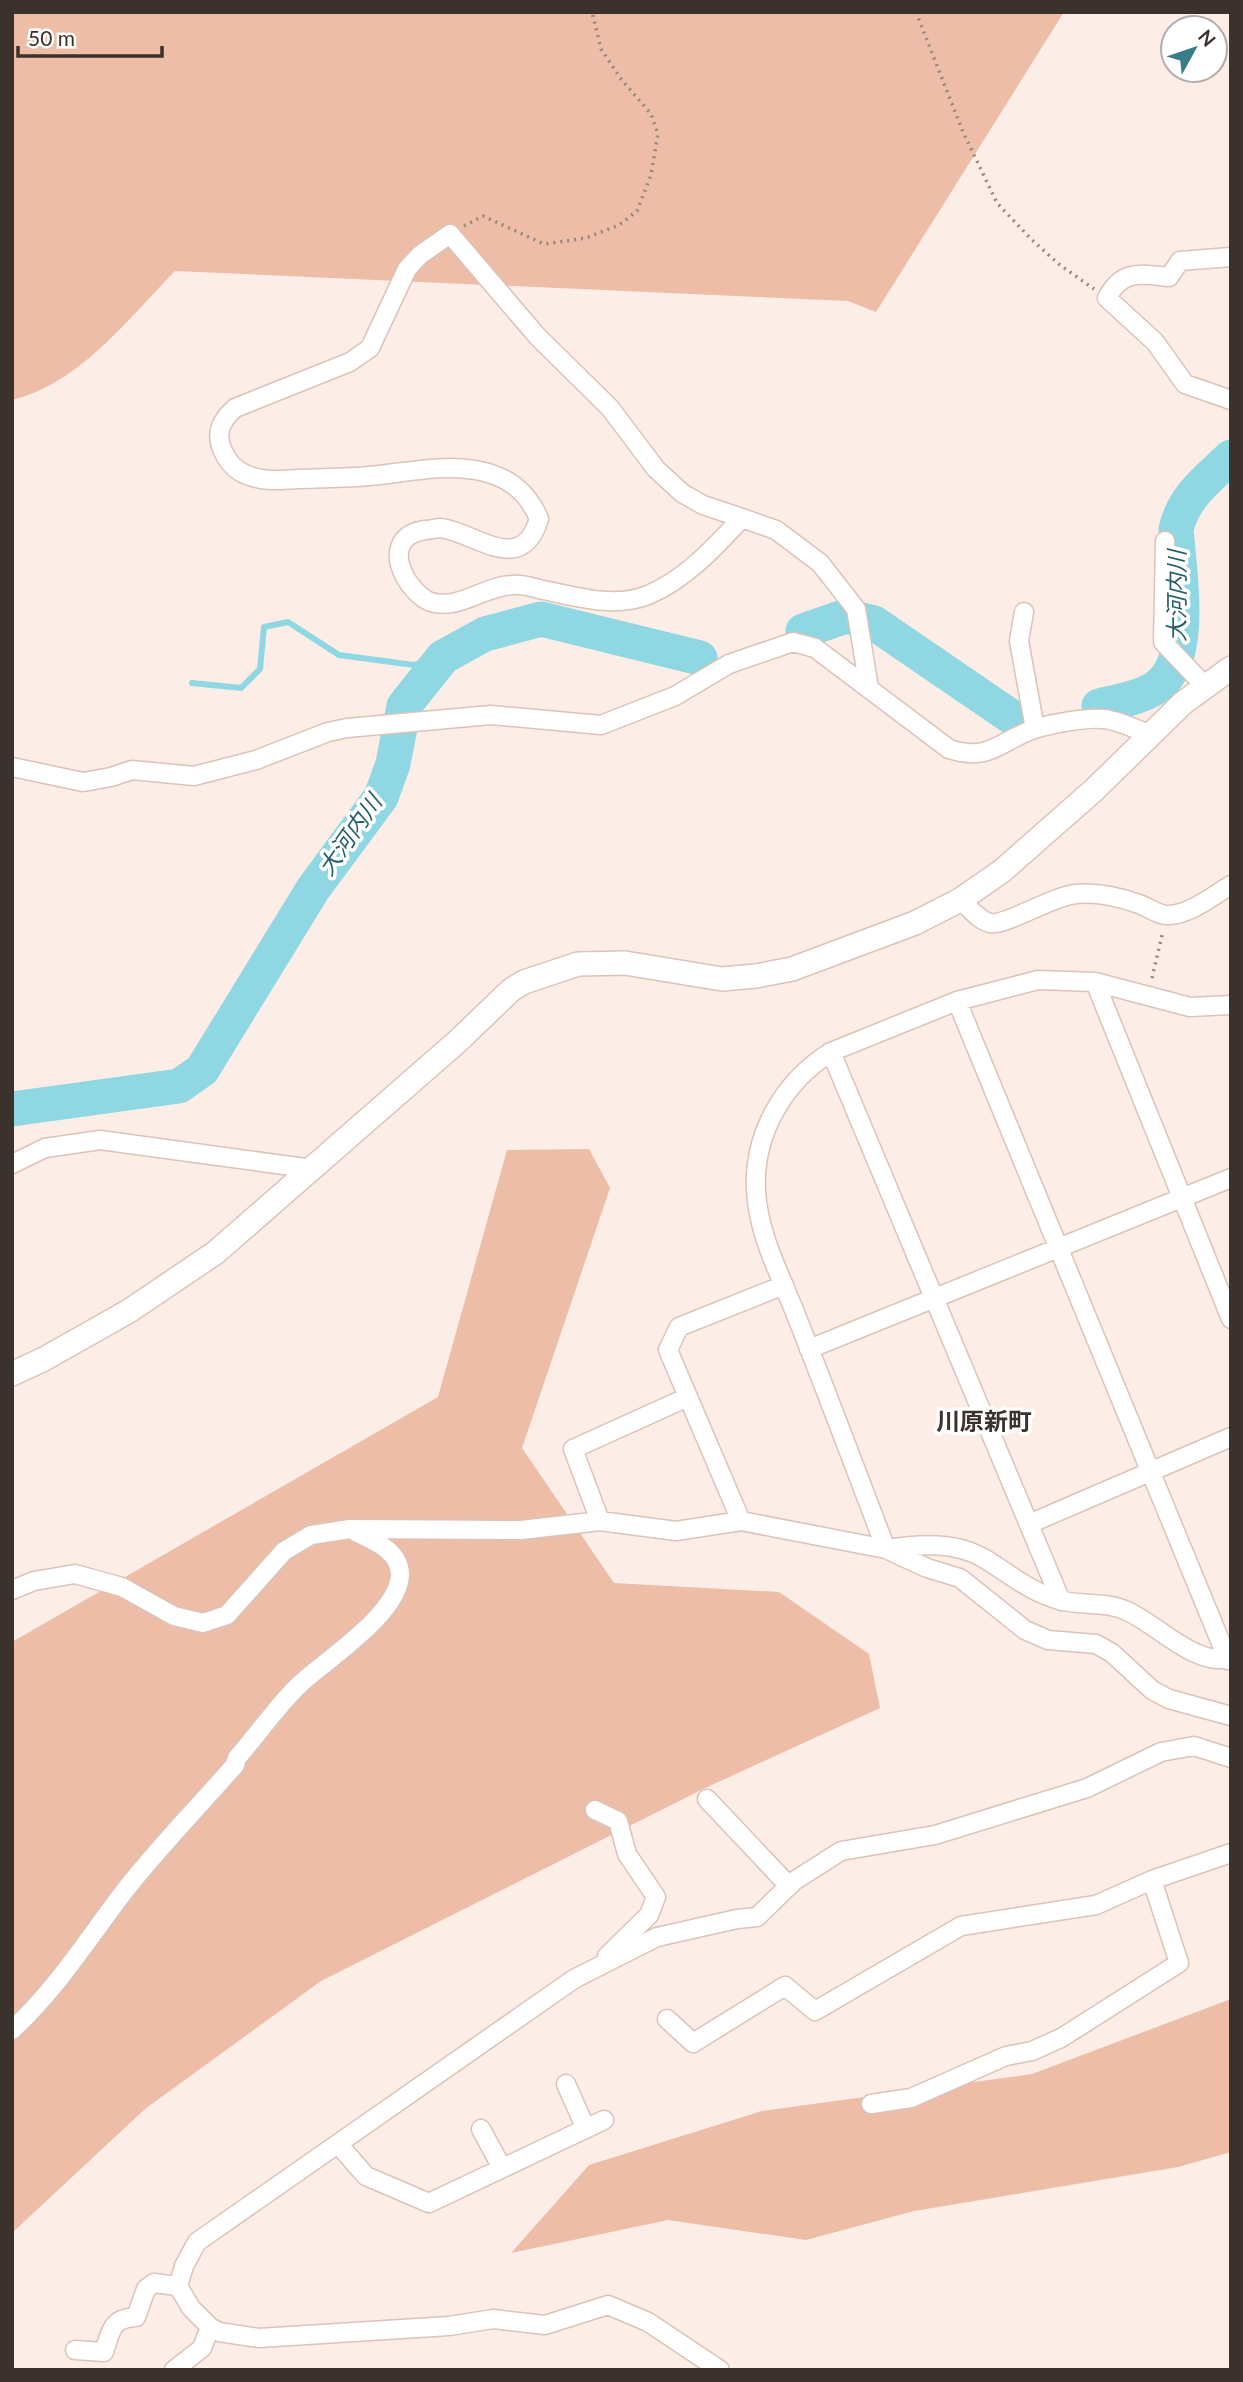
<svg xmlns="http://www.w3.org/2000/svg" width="1243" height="2382" viewBox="0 0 1243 2382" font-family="Lato,'Noto Sans JP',sans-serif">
	<rect width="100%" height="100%" fill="#fcede6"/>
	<path fill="#edbda7" d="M 12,12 L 1064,12 L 876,312 L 848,301 L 175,271 C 128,319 79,384 12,400 Z
		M 589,1149 L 610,1188 L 522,1448 L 614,1583 L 779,1592 L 869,1654 L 880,1708 L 703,1789 L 321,1981 L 145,2109 L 12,2233 L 12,1642 L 438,1397 L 507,1150 Z
		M 1231,1999 L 1231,2152 L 1178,2167 L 914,2211 L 806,2240 L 668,2220 L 511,2253 L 589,2165 L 762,2111 L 1032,2074 Z"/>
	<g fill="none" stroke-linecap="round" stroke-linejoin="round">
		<path stroke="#8fd7e3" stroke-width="6" d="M 192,683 L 241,688 L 260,669 L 264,627 L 288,622 L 339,655 L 414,665 L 443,657"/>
		<path stroke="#8fd7e3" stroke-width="35" d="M 803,631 L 846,616 L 874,623 L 1016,720
			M 1099,706 C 1117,702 1139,698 1155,688 C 1196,663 1179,570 1176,529 C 1184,496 1207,480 1231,457
			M 12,1109 L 179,1086 L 202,1070 L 313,889 L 381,797 L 393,764 L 404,706 L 443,657 L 485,634 L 541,619 L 700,658"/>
		<defs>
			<path id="minor" d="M 1231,257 L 1180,261 L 1169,277 C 1141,274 1122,269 1107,298 L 1155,342 L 1185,384 L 1231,400
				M 742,518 L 703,505 L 682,493 L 656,469 L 610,408 L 537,336 L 450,234 L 420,255 L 407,269 L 370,348 L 350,362 L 235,408 C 222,420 215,431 222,449 C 227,461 236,471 247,475 C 263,482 283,480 300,479 C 323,478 346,478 369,476 C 404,473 441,464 475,470 C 506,475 527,490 539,519 C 521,577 477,533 441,528 C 436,528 430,530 425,530 C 398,534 393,554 405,577 C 410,586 421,599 431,602 C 458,611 486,585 513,585 C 522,584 531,587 539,589 C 574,596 614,609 648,595 C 685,580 716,546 742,518 L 776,530 L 820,563 L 856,609 L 869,688
				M 1165,541 L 1163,642 L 1205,686
				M 1024,612 L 1019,641 L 1035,729
				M 12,767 L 83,782 L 111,777 L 132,770 L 194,776 L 256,760 L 328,732 L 347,728 L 491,715 L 601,725 L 675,696 L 729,664 L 793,642 L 815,648 L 949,749 C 990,762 998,742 1034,729 C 1051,724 1086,717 1103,719 C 1118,720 1135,729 1149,734
				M 960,900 C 969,907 978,920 990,923 C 1006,926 1052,896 1076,894 C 1097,892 1119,897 1139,904 C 1148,907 1159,916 1169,915 C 1191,914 1212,896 1231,885
				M 1095,982 L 1231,1319
				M 957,1001 L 1228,1660
				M 831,1052 L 1061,1601
				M 12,1164 L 45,1148 L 100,1140 L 313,1169
				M 784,1285 L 679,1327 L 668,1350 L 741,1521 L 886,1549 L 927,1568 L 960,1578 L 1025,1630 L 1048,1640 L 1096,1644 L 1112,1653 L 1152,1690 L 1169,1699 L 1231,1716
				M 809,1349 L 1231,1178
				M 600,1521 L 573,1449 L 688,1397
				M 1029,1524 L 1231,1437
				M 886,1549 C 857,1473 828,1396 798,1320 C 782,1278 758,1236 756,1190 C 753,1134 784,1081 831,1052 L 957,1001 L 1038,980 L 1095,982 L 1190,1007 L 1231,1005
				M 886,1549 C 918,1544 956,1541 985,1559 C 1010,1574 1030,1592 1059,1600 C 1081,1606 1105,1601 1127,1611 C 1157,1624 1195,1667 1231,1658
				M 12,1590 L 34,1581 L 75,1574 L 122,1587 L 174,1616 L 203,1623 L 227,1615 L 284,1551 L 311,1535 L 350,1529 L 521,1530 L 600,1521 L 676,1531 L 741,1521
				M 707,1799 L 789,1886
				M 595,1810 L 618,1821 L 627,1854 L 656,1897 L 649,1915 L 607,1956
				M 667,2019 L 693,2043 L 785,1986 L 815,2011 L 961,1926 L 1096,1905 L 1152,1880
				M 12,2030 C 57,1989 89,1937 126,1889 C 160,1846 199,1806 235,1765 L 237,1758 C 258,1734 277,1706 300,1684 C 327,1659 400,1613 400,1574 C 399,1550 374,1541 356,1532
				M 566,2084 L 586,2129
				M 871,2104 L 911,2098 L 1006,2056 L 1032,2051 L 1061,2038 L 1179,1963 L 1152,1880 L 1231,1853
				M 481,2129 L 502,2168
				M 338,2144 L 366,2176 L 429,2203 L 604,2120
				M 75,2350 L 104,2352 C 111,2331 111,2318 136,2317 L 146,2289 L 154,2283 L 178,2286
				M 174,2370 L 202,2348 L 210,2327
				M 720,2370 L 648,2322 L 608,2305 L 545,2325 L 493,2319 L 449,2326 L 259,2338 L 219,2332 L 210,2327 L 191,2308 L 178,2286 L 184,2266 L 197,2242 L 574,1979 L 657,1937 L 737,1919 L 757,1917 L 794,1881 L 841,1851 L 935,1835 L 1087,1788 L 1161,1752 L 1194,1746 L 1231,1758"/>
			<path id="tertiary" d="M 12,1374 L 44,1359 L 129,1311 L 215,1253 L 458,1041 L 511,990 L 524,982 L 578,964 L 625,963 L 722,979 L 756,976 L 792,969 L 915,923 L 960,900 L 1002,871 L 1094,790 L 1183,703 L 1231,668"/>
		</defs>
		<use href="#minor" stroke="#dbc3b8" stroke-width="21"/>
		<use href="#tertiary" stroke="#dbc3b8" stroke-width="26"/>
		<path stroke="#938782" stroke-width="3.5" stroke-dasharray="2 5" stroke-linecap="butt" d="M 916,12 L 963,132 L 997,203 L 1032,240 L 1060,265 L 1094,289
			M 464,226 L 483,216 L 544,244 L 586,238 L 619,225 L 637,211 L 651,175 L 658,134 L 651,114 L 621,79 L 601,49 L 592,12
			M 1152,978 L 1163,931"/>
		<use href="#minor" stroke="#fff" stroke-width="18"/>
		<use href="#tertiary" stroke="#fff" stroke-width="23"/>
	</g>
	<g text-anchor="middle" stroke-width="7" stroke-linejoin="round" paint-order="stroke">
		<g font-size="23" font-style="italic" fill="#245f69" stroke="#fff">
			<text transform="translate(1177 596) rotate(-90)" y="8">大河内川</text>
			<text transform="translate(350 835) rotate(-55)" y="8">大河内川</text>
		</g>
		<g font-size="24" font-weight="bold" fill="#3b312d" stroke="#fff">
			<text x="984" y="1430">川原新町</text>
		</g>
	</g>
	<rect width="1243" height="2382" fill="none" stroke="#3b312d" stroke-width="28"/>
	<g transform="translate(1194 49) rotate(50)"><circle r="33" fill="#ffffff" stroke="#b1adab" stroke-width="2"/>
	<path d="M0-5L12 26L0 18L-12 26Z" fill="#387e89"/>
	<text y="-10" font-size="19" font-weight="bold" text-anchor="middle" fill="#3b312d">N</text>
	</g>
	<path d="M18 46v10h144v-10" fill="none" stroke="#3b312d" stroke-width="3.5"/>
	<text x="28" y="46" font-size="21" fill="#3b312d" stroke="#ffffff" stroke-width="5" paint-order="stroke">50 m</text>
</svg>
